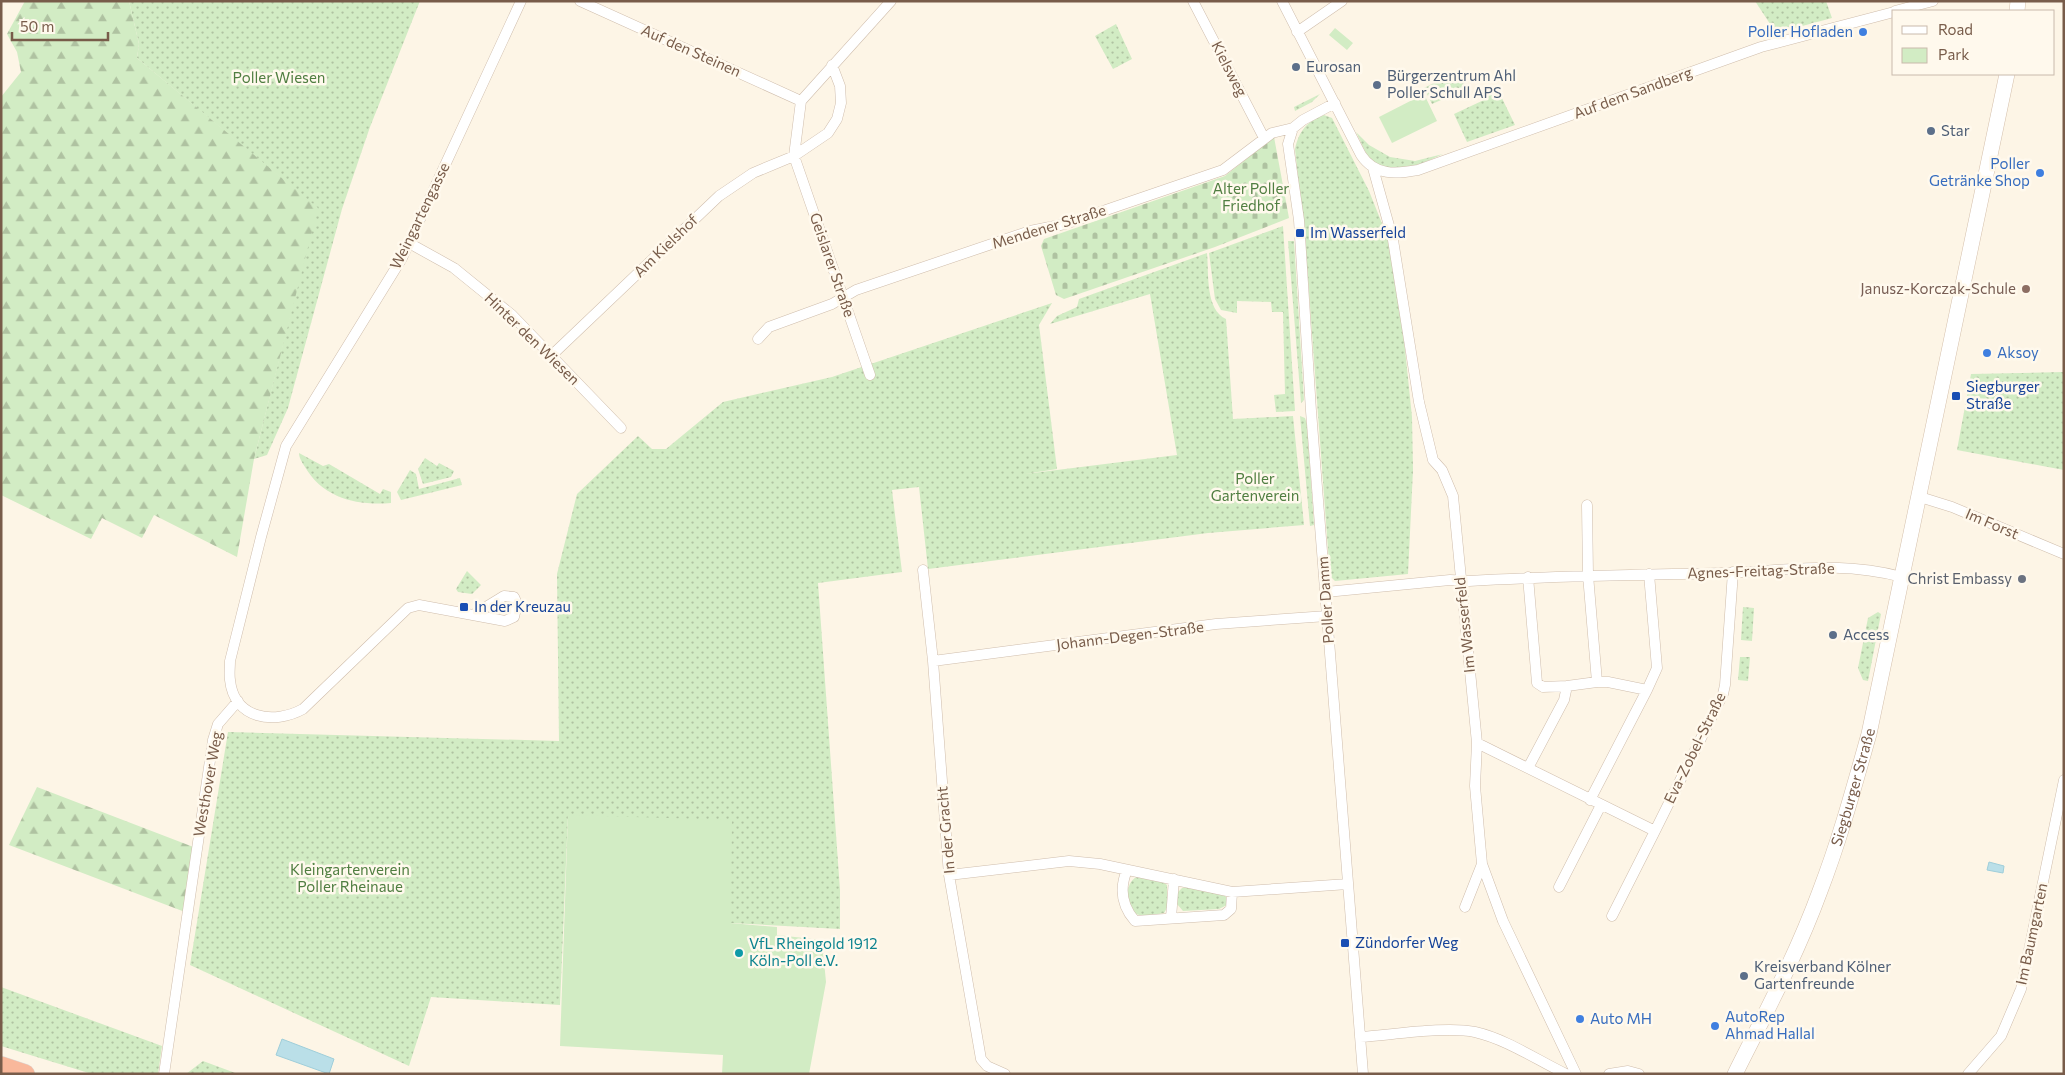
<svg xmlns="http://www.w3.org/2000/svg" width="2065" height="1075" viewBox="0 0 2065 1075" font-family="Commissioner,sans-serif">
	<defs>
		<pattern id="green-dots" width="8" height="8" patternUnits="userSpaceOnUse" patternTransform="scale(1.25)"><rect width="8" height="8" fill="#d2ecc4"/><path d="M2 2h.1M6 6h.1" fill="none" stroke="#afc2a1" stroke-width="1.8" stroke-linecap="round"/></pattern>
		<pattern id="forest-firs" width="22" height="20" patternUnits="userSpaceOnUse" patternTransform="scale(1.25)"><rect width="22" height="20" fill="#d2ecc4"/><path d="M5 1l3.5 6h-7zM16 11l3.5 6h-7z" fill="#afc2a1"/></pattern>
		<pattern id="cemetery-stones" width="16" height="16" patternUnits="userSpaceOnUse" patternTransform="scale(1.25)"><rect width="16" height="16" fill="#d2ecc4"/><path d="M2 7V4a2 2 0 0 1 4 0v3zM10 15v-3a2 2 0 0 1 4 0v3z" fill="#afc2a1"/></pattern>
	</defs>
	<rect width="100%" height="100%" fill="#fdf5e6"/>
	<path fill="url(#green-dots)" d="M 129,1 L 420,1 L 370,127 L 342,209 L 288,408 L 267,455 L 254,459 L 317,208 L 137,58 L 139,44 Z
		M 1755,1 L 1826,1 L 1832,18 L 1776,33 Z
		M 1116,24 L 1132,59 L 1113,69 L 1095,36 Z
		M 1458,71 L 1466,89 L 1432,104 L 1424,88 Z
		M 1497,88 L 1515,125 L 1467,142 L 1454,114 L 1486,99 L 1484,94 Z
		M 1320,94 L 1312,102 L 1295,111 L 1294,107 Z
		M 1324,115 L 1332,118 L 1369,191 L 1389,241 L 1400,301 L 1412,417 L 1413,470 L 1408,574 L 1335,581 L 1330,576 L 1306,252 L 1295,149 C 1299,131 1307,121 1324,115 Z
		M 1356,132 L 1369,145 L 1390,157 L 1415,161 L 1443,154 C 1423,163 1389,180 1371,160 C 1364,152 1361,141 1356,132 Z
		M 1283,226 L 1295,411 L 1276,412 L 1274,395 L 1285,394 L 1283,312 L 1272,312 L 1271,302 L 1237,301 L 1237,313 L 1221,310 L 1215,299 L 1209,253 Z
		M 1288,241 L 1294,241 L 1304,400 L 1301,403 Z
		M 1207,253 C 1209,274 1205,309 1226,319 L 1233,419 L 1293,416 L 1304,525 L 1208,533 L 928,569 L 919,487 L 892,490 L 902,572 L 818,583 L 840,890 L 840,929 L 730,923 L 568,815 L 560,1005 L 431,997 L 409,1066 L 190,965 L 228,732 L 559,741 L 557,574 L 577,494 L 638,436 L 652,449 L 666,449 L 723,402 L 832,377 L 1052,303 L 1039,325 L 1057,469 L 1025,474 L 1177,455 L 1150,294 L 1050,324 L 1057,316 L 1077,307 L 1079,299 Z
		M 2064,372 L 2064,470 L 1957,450 L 1971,374 Z
		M 1300,416 L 1305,418 L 1307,424 L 1314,525 L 1310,526 Z
		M 299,453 L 323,466 L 329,464 L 380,494 L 383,489 L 391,492 L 391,503 C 357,506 323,498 305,467 C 302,462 299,458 299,453 Z
		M 425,458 L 437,466 L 439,463 L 454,471 L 451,477 L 423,484 L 418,469 Z
		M 410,470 L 416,474 L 419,489 L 460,478 L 462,485 L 401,500 L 397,492 Z
		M 467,571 L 481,585 L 472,594 L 458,592 L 456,589 Z
		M 505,601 L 512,605 L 511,611 L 506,614 L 491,613 Z
		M 1743,607 L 1754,608 L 1752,641 L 1741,640 Z
		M 1878,612 L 1881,614 L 1868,681 L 1863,680 L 1858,668 L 1868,618 Z
		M 1740,657 L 1750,657 L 1748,681 L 1738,680 Z
		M 1137,877 L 1161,881 L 1167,885 L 1167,908 L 1164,913 C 1157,914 1142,917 1136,914 C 1124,908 1125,881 1137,877 Z
		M 1188,887 L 1223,894 L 1226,897 L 1227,905 L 1219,909 L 1183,911 L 1177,904 L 1177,893 L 1182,888 Z
		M 1,987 L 162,1046 L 158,1074 L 92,1074 L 1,1046 Z
		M 203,1061 L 238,1074 L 186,1074 Z"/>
	<path fill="url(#forest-firs)" d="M 25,1 L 129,1 L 139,44 L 137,58 L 318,208 L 254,459 L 237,557 L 154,515 L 142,538 L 102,518 L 91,539 L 1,495 L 1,97 L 21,72 L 17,52 L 7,34 Z
		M 37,787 L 196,848 L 185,912 L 9,845 Z"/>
	<path fill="url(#cemetery-stones)" d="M 1274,137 L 1289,218 L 1215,247 L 1064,299 L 1056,295 L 1041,246 L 1044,239 L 1225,176 Z"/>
	<path fill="#d2ecc4" d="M 1335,28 L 1353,43 L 1347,50 L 1329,35 Z
		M 1424,94 L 1437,121 L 1392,143 L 1379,117 Z
		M 568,815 L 732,820 L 730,923 L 777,927 L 777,935 L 822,940 L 826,982 L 809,1074 L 722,1074 L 723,1055 L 560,1046 Z"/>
	<path fill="#badfe8" stroke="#9fceda" d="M 1989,862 L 2004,866 L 2003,873 L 1987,870 Z
		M 282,1039 L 334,1059 L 329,1074 L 276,1055 Z"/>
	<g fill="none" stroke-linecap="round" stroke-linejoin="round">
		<defs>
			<path id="minor" d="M 580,1 L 801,101
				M 1193,1 L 1264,138
				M 1282,1 L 1361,155 C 1375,176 1396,174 1418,170 L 1761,47 L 1894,12
				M 1895,11 L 1933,1
				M 1297,32 L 1342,1
				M 1293,128 L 1288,144 L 1299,220 L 1311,411 L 1363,1074
				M 1373,168 L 1393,240 L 1419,402 L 1433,460 L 1442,470 L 1453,496 L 1477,743 L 1475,786 L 1482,864 L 1503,921 L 1576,1074
				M 409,243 L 454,268 L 512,315 L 621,428
				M 758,339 L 769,327 L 832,304 L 856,290 L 1030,231 L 1065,224 L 1223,170 L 1272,133 L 1293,128 L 1303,120 L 1335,103
				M 552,355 L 719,196 L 753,173 L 794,156 L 828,133 L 837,119 L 841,103 L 840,86 L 832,65
				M 870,375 L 794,156 L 801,101 L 891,1
				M 1920,497 L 1952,507 L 2064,554
				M 1587,505 L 1588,575 L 1597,682 L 1608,682 L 1647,690
				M 923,570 L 933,661 L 949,875 L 981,1059 L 987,1066 L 1005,1074
				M 1528,577 L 1537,683 L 1543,687 L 1567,686
				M 1326,592 L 1450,580 L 1469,581 C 1554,576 1639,575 1724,573 C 1786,571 1839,560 1902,577
				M 473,615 L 504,596 L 514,597 L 517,604 L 514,617 L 505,621 L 419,605 L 408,608 L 303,709 C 274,725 234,719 230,680 C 229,674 230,667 230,661 L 261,537 L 286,446 L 402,258 L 521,1
				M 933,661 L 1216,624 L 1327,616
				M 1477,743 L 1655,831 L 1612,916
				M 1528,768 L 1564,700 L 1567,686 L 1597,682
				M 1590,800 L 1647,690 L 1657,668 L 1649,574
				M 1655,831 L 1723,694 L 1725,685 L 1733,572
				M 1127,870 C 1119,889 1122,906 1135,921 L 1224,915 L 1231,909 L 1232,892
				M 949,875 L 1069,861 L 1100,864 L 1232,892 L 1348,884
				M 1559,887 L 1601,805
				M 1465,907 L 1482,864
				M 1171,918 L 1174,879
				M 1360,1037 C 1392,1035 1446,1026 1475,1032 C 1506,1039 1537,1060 1566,1074
				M 164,1074 L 213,740 L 218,724 L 238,701
				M 1609,1074 L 1628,1071 L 1639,1074
				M 1968,1074 L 2001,1036 L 2021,989 L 2064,780"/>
			<g id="secondary">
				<path d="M 2017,11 L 2018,1"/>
				<path id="s1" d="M 1735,1074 C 1765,1014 1797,954 1820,891 C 1840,839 1854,787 1869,734 L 2007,74"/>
			</g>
			<path id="motorway" d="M 1,1066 L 25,1074"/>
		</defs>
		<use href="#minor" stroke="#cfbdac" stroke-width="11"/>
		<use href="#secondary" stroke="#d5c0ac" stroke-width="16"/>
		<use href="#motorway" stroke="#dcd5d0" stroke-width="20"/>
		<use href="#minor" stroke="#fff" stroke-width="10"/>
		<use href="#secondary" stroke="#fff" stroke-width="15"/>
		<use href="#motorway" stroke="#f9b89b" stroke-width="19"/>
	</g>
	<g fill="#3f7fe0" stroke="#fff9ed" stroke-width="2">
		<circle cx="1863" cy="32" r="5"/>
		<circle cx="2040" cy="173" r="5"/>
		<circle cx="1987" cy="353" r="5"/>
		<circle cx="1580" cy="1019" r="5"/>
		<circle cx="1715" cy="1026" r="5"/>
	</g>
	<g fill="#5c6f8a" stroke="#fff9ed" stroke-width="2">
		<circle cx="1296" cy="67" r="5"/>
		<circle cx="1377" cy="85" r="5"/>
		<circle cx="1931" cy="131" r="5"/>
		<circle cx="1833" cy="635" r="5"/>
		<circle cx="1744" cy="976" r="5"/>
	</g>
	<g fill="#1a4fb4" stroke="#fff9ed" stroke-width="2">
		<rect x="1295" y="228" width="10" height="10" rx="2.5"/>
		<rect x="1951" y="391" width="10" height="10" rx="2.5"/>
		<rect x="459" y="602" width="10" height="10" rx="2.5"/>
		<rect x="1340" y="938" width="10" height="10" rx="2.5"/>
	</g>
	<circle fill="#8d6e63" stroke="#fff9ed" stroke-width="2" cx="2026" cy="289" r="5"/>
	<circle fill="#6b7280" stroke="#fff9ed" stroke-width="2" cx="2022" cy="579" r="5"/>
	<circle fill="#0f9aa8" stroke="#fff9ed" stroke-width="2" cx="739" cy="953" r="5"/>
	<g text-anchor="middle" stroke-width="5" stroke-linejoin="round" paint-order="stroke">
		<g font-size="15" fill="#366cbe" stroke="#fff9ed" text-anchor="start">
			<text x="1853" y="37" text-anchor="end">Poller Hofladen</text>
			<text x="2030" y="169" text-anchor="end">Poller<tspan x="2030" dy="17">Getränke Shop</tspan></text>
			<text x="1997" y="358">Aksoy</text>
			<text x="1725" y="1022">AutoRep<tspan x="1725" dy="17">Ahmad Hallal</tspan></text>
			<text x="1590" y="1024">Auto MH</text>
		</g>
		<g font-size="15" fill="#785c4a" stroke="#fff9ed">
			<text transform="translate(691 51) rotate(24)" y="5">Auf den Steinen</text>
			<text transform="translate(1229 69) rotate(63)" y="5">Kielsweg</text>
			<text transform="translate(1633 93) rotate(-20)" y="5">Auf dem Sandberg</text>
			<text transform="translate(420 216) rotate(-64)" y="5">Weingartengasse</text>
			<text transform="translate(1049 227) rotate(-17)" y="5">Mendener Straße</text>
			<text transform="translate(666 246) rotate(-44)" y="5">Am Kielshof</text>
			<text transform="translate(832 265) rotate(71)" y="5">Geislarer Straße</text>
			<text transform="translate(532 339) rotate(44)" y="5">Hinter den Wiesen</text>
			<text transform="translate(1992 524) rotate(23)" y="5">Im Forst</text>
			<text transform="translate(1761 571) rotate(-2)" y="5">Agnes-Freitag-Straße</text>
			<text transform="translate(1326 600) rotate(-94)" y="5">Poller Damm</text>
			<text transform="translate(1465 625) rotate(-96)" y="5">Im Wasserfeld</text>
			<text transform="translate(1130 636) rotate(-7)" y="5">Johann-Degen-Straße</text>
			<text transform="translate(1695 748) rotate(-64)" y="5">Eva-Zobel-Straße</text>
			<text transform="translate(208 784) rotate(-80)" y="5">Westhover Weg</text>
			<text dy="5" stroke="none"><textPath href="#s1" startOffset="311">Siegburger Straße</textPath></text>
			<text transform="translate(946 830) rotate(-95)" y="5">In der Gracht</text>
			<text transform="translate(2032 934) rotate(-78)" y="5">Im Baumgarten</text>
		</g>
		<g font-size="15" fill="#4e5e75" stroke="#fff9ed" text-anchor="start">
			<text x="1306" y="72">Eurosan</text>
			<text x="1387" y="81">Bürgerzentrum Ahl<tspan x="1387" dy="17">Poller Schull APS</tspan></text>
			<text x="1941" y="136">Star</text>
			<text x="1843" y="640">Access</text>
			<text x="1754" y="972">Kreisverband Kölner<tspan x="1754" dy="17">Gartenfreunde</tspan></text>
		</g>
		<g font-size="15" fill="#507e41" stroke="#fff9ed">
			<text x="279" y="83">Poller Wiesen</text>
			<text x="1251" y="194">Alter Poller<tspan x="1251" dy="17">Friedhof</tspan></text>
			<text x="1255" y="484">Poller<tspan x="1255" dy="17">Gartenverein</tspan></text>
			<text x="350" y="875">Kleingartenverein<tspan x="350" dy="17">Poller Rheinaue</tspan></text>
		</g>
		<g font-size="15" fill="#164399" stroke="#fff9ed" text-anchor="start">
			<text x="1310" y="238">Im Wasserfeld</text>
			<text x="1966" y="392">Siegburger<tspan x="1966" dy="17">Straße</tspan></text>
			<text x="474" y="612">In der Kreuzau</text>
			<text x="1355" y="948">Zündorfer Weg</text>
		</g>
		<g font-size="15" fill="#785e54" stroke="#fff9ed" text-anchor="end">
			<text x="2016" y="294">Janusz-Korczak-Schule</text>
		</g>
		<g font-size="15" fill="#5b616d" stroke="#fff9ed" text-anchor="end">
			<text x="2012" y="584">Christ Embassy</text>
		</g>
		<g font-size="15" fill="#0d838f" stroke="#fff9ed" text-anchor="start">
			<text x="749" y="949">VfL Rheingold 1912<tspan x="749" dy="17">Köln-Poll e.V.</tspan></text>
		</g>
	</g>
	<rect width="2065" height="1075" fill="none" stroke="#785c4a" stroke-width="5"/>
	<rect x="1892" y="10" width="162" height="65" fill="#fff9ed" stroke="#c9baac"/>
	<rect x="1902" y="26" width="25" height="8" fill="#ffffff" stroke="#c9baac"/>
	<text x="1938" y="35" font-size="15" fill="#785c4a">Road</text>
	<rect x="1902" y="48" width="25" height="15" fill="#d2ecc4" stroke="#c9baac"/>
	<text x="1938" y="60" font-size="15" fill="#785c4a">Park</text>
	<path d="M12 32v8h96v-8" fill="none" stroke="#785c4a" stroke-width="2.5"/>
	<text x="20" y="32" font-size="15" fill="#785c4a" stroke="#fff9ed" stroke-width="4" paint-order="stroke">50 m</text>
</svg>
